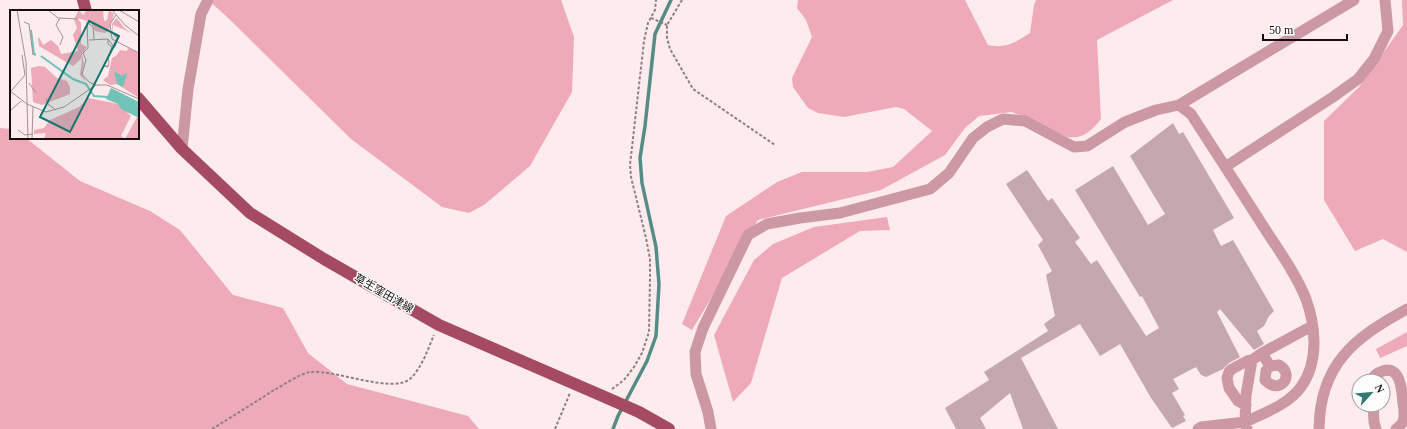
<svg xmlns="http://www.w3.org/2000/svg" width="1407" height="429" viewBox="0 0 1407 429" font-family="'Times New Roman','Noto Sans JP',serif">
	<rect width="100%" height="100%" fill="#fdebee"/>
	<path fill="#eeaab8" d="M 208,0 L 561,0 L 574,37 L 572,92 L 530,166 L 484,205 L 469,213 L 442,207 L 351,139 L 226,16 Z
		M 798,0 L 965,0 L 988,45 C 1006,49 1016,42 1030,33 L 1034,5 L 1036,0 L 1173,0 L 1097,40 L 1101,119 C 1091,131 1084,139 1067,137 L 1012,112 L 979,116 L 965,128 L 945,155 L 881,190 L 758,220 L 692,330 L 682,324 L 726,216 L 777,182 L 802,172 L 867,172 L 893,167 L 932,131 L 904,109 L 896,107 L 844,117 L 818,113 L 808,108 L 793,87 L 792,78 L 812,37 L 806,20 L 797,8 Z
		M 1402,0 L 1407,0 L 1407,252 L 1383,239 L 1355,251 L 1324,200 L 1324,121 L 1359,87 L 1403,25 Z
		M 0,128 L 11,129 L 11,138 L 26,138 L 80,181 L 150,211 L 180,230 L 233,295 L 283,308 L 308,353 L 347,384 L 468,416 L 479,429 L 0,429 Z
		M 887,217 L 890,230 L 860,231 L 782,278 L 751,383 L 733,402 L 714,335 L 754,260 L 773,244 L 814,227 Z
		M 1407,332 L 1407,346 L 1380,358 L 1376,349 Z"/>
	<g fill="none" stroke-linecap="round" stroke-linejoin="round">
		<path stroke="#568c85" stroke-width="3.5" d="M 613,429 L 618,416 L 647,361 L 656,336 L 659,284 L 656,247 L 642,183 L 640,158 L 645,126 L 655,34 L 671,0"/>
	</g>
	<path fill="#c4a8ae" d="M 1173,123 L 1179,134 L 1183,132 L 1234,218 L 1213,230 L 1221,246 L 1233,240 L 1274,311 L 1269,316 L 1264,326 L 1257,331 L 1264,344 L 1254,350 L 1220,309 L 1217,312 L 1240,357 L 1229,363 L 1223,369 L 1206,377 L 1201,375 L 1196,367 L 1173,379 L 1179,389 L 1172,393 L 1185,415 L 1183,416 L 1186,421 L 1172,428 L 1151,398 L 1120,344 L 1100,356 L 1080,324 L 1021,358 L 1058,429 L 1023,429 L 1010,393 L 980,418 L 986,429 L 956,429 L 945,408 L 989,380 L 984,372 L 1048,331 L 1044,324 L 1055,316 L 1046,275 L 1052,271 L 1038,245 L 1043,240 L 1006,184 L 1027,170 L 1048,201 L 1052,198 L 1080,238 L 1075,242 L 1091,264 L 1097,260 L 1146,336 L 1159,328 L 1142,296 L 1140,297 L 1075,190 L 1113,166 L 1148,225 L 1165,214 L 1130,156 Z"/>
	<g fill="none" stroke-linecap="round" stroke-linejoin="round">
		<path stroke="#8e8082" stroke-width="2" stroke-dasharray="3 2" stroke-linecap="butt" d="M 682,0 L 667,25 L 667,38 L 670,49 L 693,89 L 775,145
			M 651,18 L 667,25
			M 612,389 L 624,380 L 634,367 L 642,353 L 649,332 L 650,278 L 650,259 L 646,238 L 631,177 L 630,165 L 644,41 L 648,23 L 655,10 L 656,0
			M 212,429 C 233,416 254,403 274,390 C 284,385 299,374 310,372 C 335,369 394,395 411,378 C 422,367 428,349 434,335
			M 555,429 L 570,393"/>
		<path stroke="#cc98a3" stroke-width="11" d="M 1179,105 L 1191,114 C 1215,151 1239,188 1263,226 C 1278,249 1296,274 1306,299 C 1316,327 1319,362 1301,387 C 1288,405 1264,413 1245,422 L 1247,429
			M 182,149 L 188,89 L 201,14 L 208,0
			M 1225,167 L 1333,97 L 1358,79 L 1374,59 L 1388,31 L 1385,0
			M 1262,353 L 1270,366 L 1279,365 C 1296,375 1279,396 1265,380 L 1266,371 L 1270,366
			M 1371,381 C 1374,375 1377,373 1383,371 C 1401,365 1402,392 1403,403 C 1404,409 1405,416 1403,422 C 1401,425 1399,427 1396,429
			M 1246,405 L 1238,401 L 1229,388 L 1227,378 L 1229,372 L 1232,369 L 1247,361 L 1252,360
			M 1373,405 L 1374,422 L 1376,429
			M 711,429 L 708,412 L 696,374 L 695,352 L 703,328 L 748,235 L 767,224 L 800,218 L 840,213 L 930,189 L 949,173 L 973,138 L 987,127 L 1003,119 L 1025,121 L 1074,147 L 1087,146 L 1125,122 L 1156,110 L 1179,105 L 1354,0
			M 1198,429 L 1201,427 L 1245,422 L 1246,395 L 1252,360 L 1262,353 L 1312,326
			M 1319,429 C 1320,364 1354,338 1407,309"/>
		<path stroke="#a44b63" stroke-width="12" d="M 83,0 L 86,11
			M 138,98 L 182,149 L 250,213 L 324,259 L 439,325 L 614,401 L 639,412 L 669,429"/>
	</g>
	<g text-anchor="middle" stroke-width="3" stroke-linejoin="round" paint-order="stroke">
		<g font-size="11" fill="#170d0f" stroke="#fdfdfd">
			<text transform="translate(384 293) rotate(30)" y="4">草生窪田津線</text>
		</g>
	</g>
	<g transform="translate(10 10)">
		<rect width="129" height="129" fill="#fdebee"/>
		<path d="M 69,0 L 73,5 L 77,0 L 93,0 L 94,11 L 97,10 L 99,0 L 104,4 L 99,20 L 95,23 L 85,21 L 81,12 L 67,8 L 71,13 L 71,34 L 77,37 L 72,44 L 74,54 L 72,63 L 76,72 L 70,65 L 72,48 L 63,56 L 29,36 L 28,29 L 29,27 L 33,35 L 41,30 L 48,36 L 51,44 L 68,41 L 63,25 L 67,18 L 64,9 ZM 107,8 L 114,18 L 122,23 L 103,15 L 102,25 L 102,14 ZM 118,38 L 129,42 L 129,88 L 107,74 L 100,75 L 93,70 L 98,66 L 102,48 L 107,45 L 110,40 L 117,41 ZM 29,56 L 35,57 L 47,68 L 57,71 L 60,77 L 60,84 L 32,95 L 23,92 L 21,58 ZM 78,88 L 108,94 L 121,106 L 111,126 L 115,129 L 34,129 L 36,123 L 24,124 L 24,120 L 34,118 L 40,110 L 69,97 ZM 127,107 L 129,108 L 129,129 L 115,129 Z" fill="#eeaab8"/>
		<path d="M 104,61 L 112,66 L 117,63 L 113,77 L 107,74 ZM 101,78 L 129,92 L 129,108 L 111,99 L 108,94 L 96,89 Z" fill="#71c3b7"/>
		<path fill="none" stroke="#71c3b7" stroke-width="2" d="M 21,20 L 24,44 L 26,45M 31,46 L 63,69 L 76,74 L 84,86 L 98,87"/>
		<path fill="none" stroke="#a19295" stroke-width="1" d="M 7,0 L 16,52 L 18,129M 38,0 L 48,8 L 68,9M 102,0 L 115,15 L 129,26M 109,0 L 129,12M 106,5 L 100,14 L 102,29 L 127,42M 14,12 L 19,14 L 23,45M 77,12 L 78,38 L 73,43 L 76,50 L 72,64 L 79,72 L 86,75M 77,12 L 83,17 L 84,29M 98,29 L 98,34 L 102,37 L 98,47 L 99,53 L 98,57 L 94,56 L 98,56M 79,30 L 98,29 L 104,37 L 105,37 L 108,29 L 108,27 L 104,25 L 108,28M 50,35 L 53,27 L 46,15 L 50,8M 19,73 L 26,83M 0,81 L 17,94 L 36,102 L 54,97 L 86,75 L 97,75 L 129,89M 1,81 L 15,65 L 12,45M 36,88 L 38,94 L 46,100M 0,101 L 11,91M 8,120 L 15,125 L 23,124M 22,129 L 23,97"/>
		<path fill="#0f766e" fill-opacity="0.15" stroke="#0f766e" stroke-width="2" d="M 79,11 L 109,26 L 60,122 L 30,107 Z"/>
		<rect width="129" height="129" fill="none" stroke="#170d0f" stroke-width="2"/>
	</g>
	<g transform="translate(1371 393) rotate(63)"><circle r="19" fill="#fdfdfd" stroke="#a19d9e"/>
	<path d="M0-3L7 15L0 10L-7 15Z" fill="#327970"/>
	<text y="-6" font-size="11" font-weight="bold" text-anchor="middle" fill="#170d0f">N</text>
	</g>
	<path d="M1263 34v6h84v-6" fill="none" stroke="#170d0f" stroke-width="2"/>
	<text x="1269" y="34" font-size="12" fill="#170d0f" stroke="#fdfdfd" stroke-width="3" paint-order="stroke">50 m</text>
</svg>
